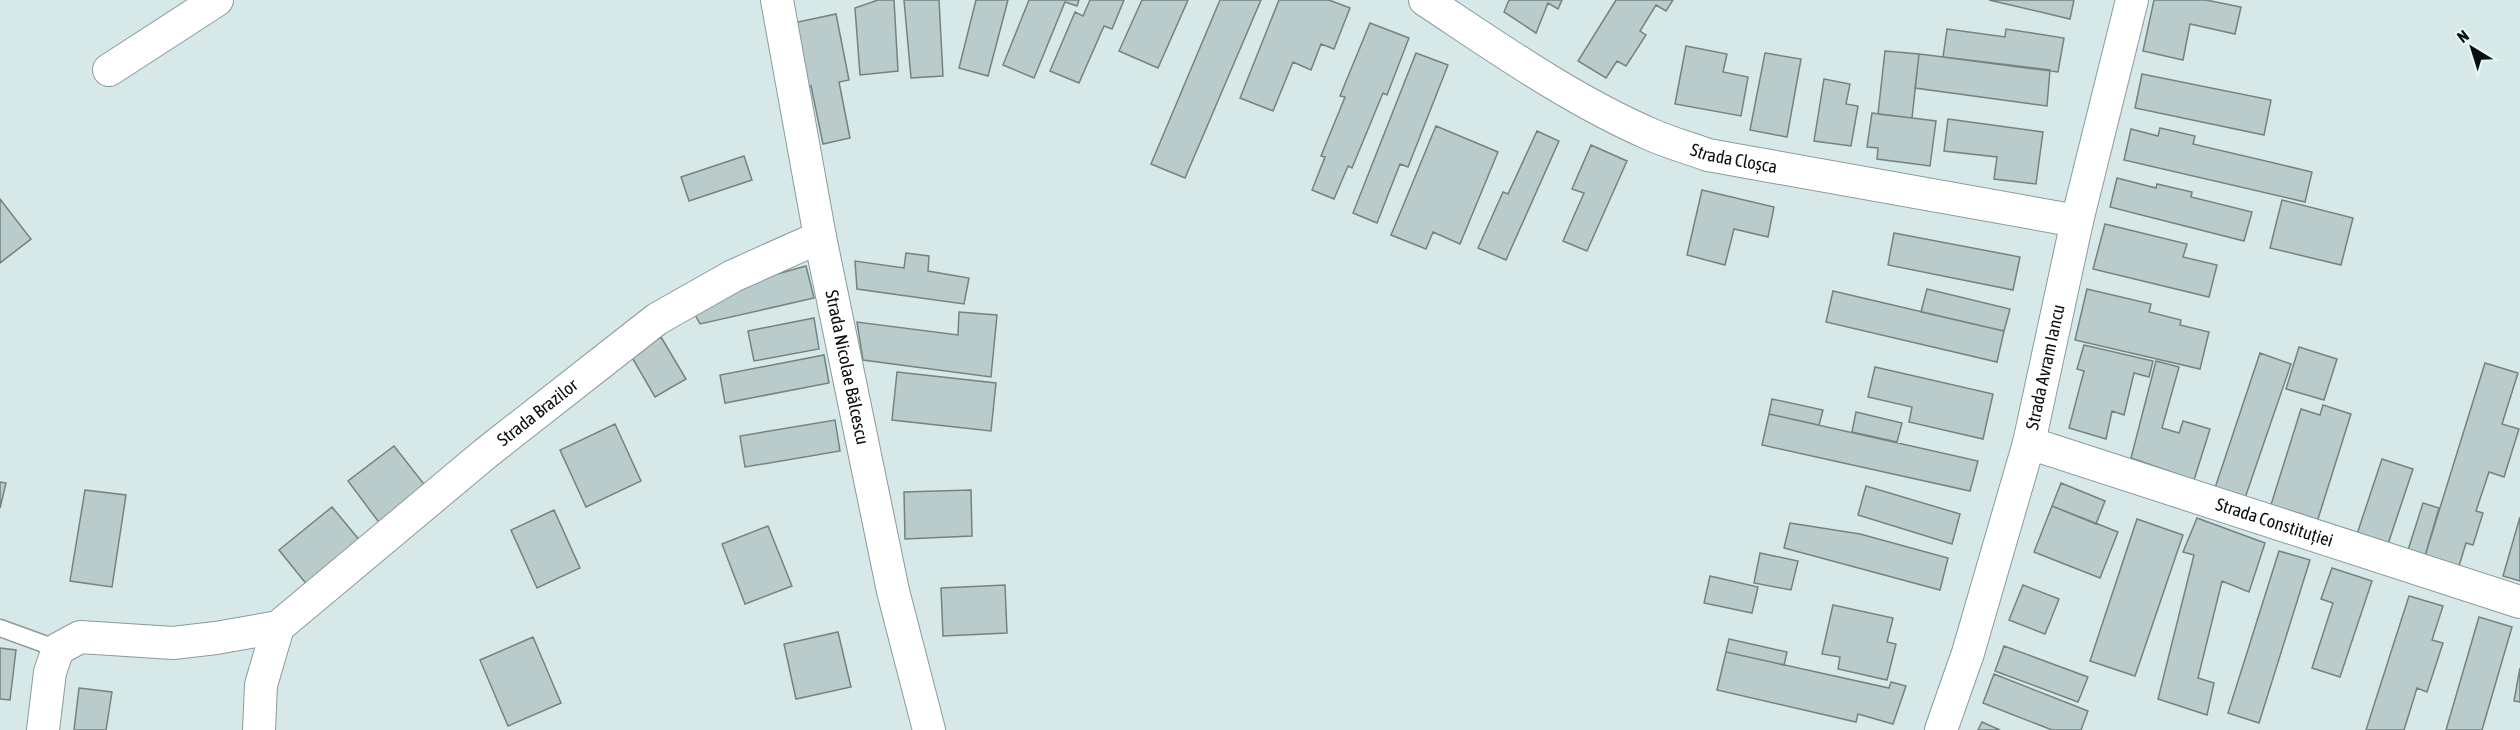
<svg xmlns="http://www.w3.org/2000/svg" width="2520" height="730" viewBox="0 0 2520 730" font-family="'Asap Condensed',sans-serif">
	<rect width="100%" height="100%" fill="#d6e9e8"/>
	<path fill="#b9cbca" stroke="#728382" stroke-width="1.5" d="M 878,0 L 894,0 L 898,71 L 860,75 L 855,8 Z
		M 904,0 L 939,0 L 943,76 L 911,78 Z
		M 976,0 L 1008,0 L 988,76 L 959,68 Z
		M 1029,0 L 1079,0 L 1077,6 L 1065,2 L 1034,78 L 1003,65 Z
		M 1090,0 L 1124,0 L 1112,29 L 1104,26 L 1079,83 L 1050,71 L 1075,12 L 1083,16 Z
		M 1142,0 L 1188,0 L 1158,68 L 1119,51 Z
		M 1220,0 L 1261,0 L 1185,178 L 1151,164 Z
		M 1279,0 L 1329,0 L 1350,8 L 1334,49 L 1321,44 L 1311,70 L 1293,62 L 1273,111 L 1240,98 Z
		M 1509,0 L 1562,0 L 1558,9 L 1548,3 L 1536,33 L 1504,12 Z
		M 1616,0 L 1673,0 L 1666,11 L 1656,5 L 1640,31 L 1646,35 L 1626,66 L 1617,61 L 1606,78 L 1578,61 Z
		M 1989,0 L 2074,0 L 2070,19 Z
		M 2154,0 L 2206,0 L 2241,7 L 2235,34 L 2190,24 L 2183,60 L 2143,51 Z
		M 836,14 L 849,80 L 839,82 L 850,138 L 823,144 L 811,86 L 807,87 L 793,23 Z
		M 1370,23 L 1409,38 L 1387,95 L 1383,93 L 1352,168 L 1348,166 L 1334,199 L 1312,190 L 1325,157 L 1321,156 L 1345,97 L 1340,96 Z
		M 1947,29 L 2005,37 L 2006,29 L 2064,38 L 2058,72 L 1943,57 Z
		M 1686,46 L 1727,54 L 1723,72 L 1748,77 L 1741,116 L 1675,104 Z
		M 1885,51 L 1919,54 L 1912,118 L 1878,114 Z
		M 1416,53 L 1448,65 L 1408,167 L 1400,164 L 1377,223 L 1353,213 Z
		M 1765,53 L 1801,59 L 1787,137 L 1750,130 Z
		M 1919,54 L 2050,70 L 2047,106 L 1915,88 Z
		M 2142,74 L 2271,100 L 2264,135 L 2135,108 Z
		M 1824,79 L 1850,84 L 1846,104 L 1858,106 L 1851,146 L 1814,141 Z
		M 1872,113 L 1936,121 L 1930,166 L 1877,159 L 1878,148 L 1867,147 Z
		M 1948,119 L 2043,132 L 2036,184 L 1994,179 L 1997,157 L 1944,151 Z
		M 1436,126 L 1498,152 L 1460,244 L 1433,232 L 1426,249 L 1391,235 Z
		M 2160,128 L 2195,136 L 2193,144 L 2312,172 L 2305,202 L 2124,160 L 2131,129 L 2158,136 Z
		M 1537,131 L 1559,141 L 1506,260 L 1478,248 L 1503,192 L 1508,194 Z
		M 1591,145 L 1627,161 L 1587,251 L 1563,241 L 1584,193 L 1572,189 Z
		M 744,156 L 752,180 L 689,201 L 681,177 Z
		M 2117,178 L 2156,188 L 2157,184 L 2192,192 L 2191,197 L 2252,212 L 2244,241 L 2110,207 Z
		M 1702,190 L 1774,207 L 1768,237 L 1734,229 L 1725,265 L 1687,255 Z
		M 0,199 L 31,239 L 0,263 Z
		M 2282,200 L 2353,218 L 2341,265 L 2270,248 Z
		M 2105,224 L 2187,244 L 2183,257 L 2217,265 L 2209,297 L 2093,269 Z
		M 1894,233 L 2020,257 L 2013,290 L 1888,265 Z
		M 906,253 L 929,256 L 928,271 L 969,278 L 964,304 L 857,289 L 855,261 L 904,268 Z
		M 806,266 L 814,298 L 700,324 L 692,309 L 731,287 Z
		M 1927,289 L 2010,309 L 2004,331 L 1921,312 Z
		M 2087,289 L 2151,304 L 2149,312 L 2181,320 L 2180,325 L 2209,332 L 2200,369 L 2075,340 Z
		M 1833,291 L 2004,331 L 1997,362 L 1826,322 Z
		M 959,312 L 997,315 L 991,377 L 863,360 L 857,322 L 958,335 Z
		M 814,318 L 819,349 L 754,361 L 748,331 Z
		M 661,337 L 686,379 L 655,397 L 630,354 Z
		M 2084,345 L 2153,361 L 2149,377 L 2134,373 L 2124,415 L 2112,411 L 2106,439 L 2069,428 L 2084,371 L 2077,369 Z
		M 2299,347 L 2337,359 L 2324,400 L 2286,389 Z
		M 2260,353 L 2291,364 L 2245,498 L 2215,488 Z
		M 824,355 L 829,383 L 725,403 L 720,375 Z
		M 2156,361 L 2179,367 L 2162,428 L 2179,433 L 2183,421 L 2210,429 L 2194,480 L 2131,458 Z
		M 2485,363 L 2518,373 L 2502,424 L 2519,429 L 2504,477 L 2489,472 L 2476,511 L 2483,513 L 2473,545 L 2466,543 L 2459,566 L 2425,556 Z
		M 1875,367 L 1993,394 L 1983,439 L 1909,422 L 1912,407 L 1868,397 Z
		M 897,372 L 996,383 L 991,431 L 892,420 Z
		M 1772,399 L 1823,410 L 1819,425 L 1769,414 Z
		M 2323,405 L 2351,414 L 2317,522 L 2270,508 L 2301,409 L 2320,415 Z
		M 1856,412 L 1902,423 L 1897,442 L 1852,432 Z
		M 1769,414 L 1978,461 L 1970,491 L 1762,445 Z
		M 835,420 L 840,451 L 745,467 L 740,436 Z
		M 615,424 L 641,481 L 586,507 L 560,450 Z
		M 394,446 L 431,493 L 384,529 L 348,481 Z
		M 2382,459 L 2413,469 L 2388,544 L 2357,534 Z
		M 0,482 L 6,483 L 0,508 Z
		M 2061,483 L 2105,501 L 2096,524 L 2052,506 Z
		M 1866,486 L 1960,514 L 1952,544 L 1858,515 Z
		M 85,490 L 126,495 L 112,587 L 70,581 Z
		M 971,490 L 972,536 L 905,539 L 904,492 Z
		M 2423,503 L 2439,508 L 2425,556 L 2408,550 Z
		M 2052,506 L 2118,532 L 2100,578 L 2034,552 Z
		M 332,507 L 366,548 L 312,591 L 279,550 Z
		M 554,510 L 580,568 L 537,588 L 511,530 Z
		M 2520,517 L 2520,581 L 2503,576 Z
		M 2197,518 L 2265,543 L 2249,592 L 2222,581 L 2198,678 L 2214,683 L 2207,715 L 2158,699 L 2194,555 L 2183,552 Z
		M 2137,519 L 2183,535 L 2135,676 L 2090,661 Z
		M 1790,523 L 1860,534 L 1948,558 L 1940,590 L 1784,548 Z
		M 768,526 L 792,586 L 745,604 L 722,544 Z
		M 2279,551 L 2310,560 L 2259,723 L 2228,713 Z
		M 1760,553 L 1798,561 L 1791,590 L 1754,583 Z
		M 2332,568 L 2372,581 L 2340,677 L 2312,668 L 2333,603 L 2321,599 Z
		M 1710,576 L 1758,587 L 1752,613 L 1704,603 Z
		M 1005,585 L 1007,633 L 943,636 L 941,588 Z
		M 2023,585 L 2059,599 L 2045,634 L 2009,620 Z
		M 2409,596 L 2443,606 L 2432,640 L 2443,643 L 2427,692 L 2417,688 L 2404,730 L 2366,730 Z
		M 1833,605 L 1893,618 L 1887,642 L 1896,644 L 1887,680 L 1838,669 L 1840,657 L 1822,654 Z
		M 2479,617 L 2512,627 L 2482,730 L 2446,730 Z
		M 838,632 L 851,687 L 796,699 L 784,644 Z
		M 533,637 L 561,703 L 508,726 L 480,660 Z
		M 1729,639 L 1787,652 L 1784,665 L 1726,652 Z
		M 2004,646 L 2088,677 L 2078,702 L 1995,671 Z
		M 0,648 L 16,650 L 10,700 L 0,699 Z
		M 1726,652 L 1889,688 L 1891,682 L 1906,686 L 1893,724 L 1858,714 L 1856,722 L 1717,690 Z
		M 2520,668 L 2520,702 L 2514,701 Z
		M 1994,674 L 2088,711 L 2081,730 L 2052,730 L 1983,703 Z
		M 79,688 L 112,692 L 106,730 L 74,730 Z
		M 1982,722 L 2000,730 L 1978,730 Z"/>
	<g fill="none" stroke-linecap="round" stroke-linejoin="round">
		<defs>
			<path id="service" d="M 0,628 L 58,649"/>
			<g id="minor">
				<path id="s1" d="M 777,0 L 820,237 L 893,591 L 929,730"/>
				<path id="s2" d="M 1425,0 C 1498,48 1571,100 1652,135 C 1670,143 1689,148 1708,155 L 2077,221"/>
				<path d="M 109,70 L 217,0"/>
				<path id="s3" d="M 2029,443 L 2520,602"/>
				<path id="s4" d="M 43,730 L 50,672 L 58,649 L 80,637 L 173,643 L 216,638 L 278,627 L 486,453 L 657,319 L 733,276 L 820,237"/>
				<path d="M 259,730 L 261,685 L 278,627"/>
				<path id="s5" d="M 1941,730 L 1968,653 L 2029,443 L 2077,221 L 2132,0"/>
			</g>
		</defs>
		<use href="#service" stroke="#8a9b9a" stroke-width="19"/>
		<use href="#minor" stroke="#8a9b9a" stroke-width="34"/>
		<use href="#service" stroke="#fff" stroke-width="16"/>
		<use href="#minor" stroke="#fff" stroke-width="32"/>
	</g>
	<g text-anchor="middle" stroke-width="5" stroke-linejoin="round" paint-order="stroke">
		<g font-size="18" fill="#090f0f" stroke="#e4f7f6">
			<text dy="6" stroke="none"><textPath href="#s2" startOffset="350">Strada Cloșca</textPath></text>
			<text dy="6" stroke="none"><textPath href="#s1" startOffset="374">Strada Nicolae Bălcescu</textPath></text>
			<text dy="6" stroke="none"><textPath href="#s5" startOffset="378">Strada Avram Iancu</textPath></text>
			<text dy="6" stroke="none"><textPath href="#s4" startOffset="644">Strada Brazilor</textPath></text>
			<text dy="6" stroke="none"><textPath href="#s3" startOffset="258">Strada Constituției</textPath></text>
		</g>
	</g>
	<g transform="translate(2472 48) rotate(322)" stroke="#e4f7f6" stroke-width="4.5" paint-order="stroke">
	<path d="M0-4.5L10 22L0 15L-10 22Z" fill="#090f0f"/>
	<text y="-9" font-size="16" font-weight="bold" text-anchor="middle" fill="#090f0f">N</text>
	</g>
</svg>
